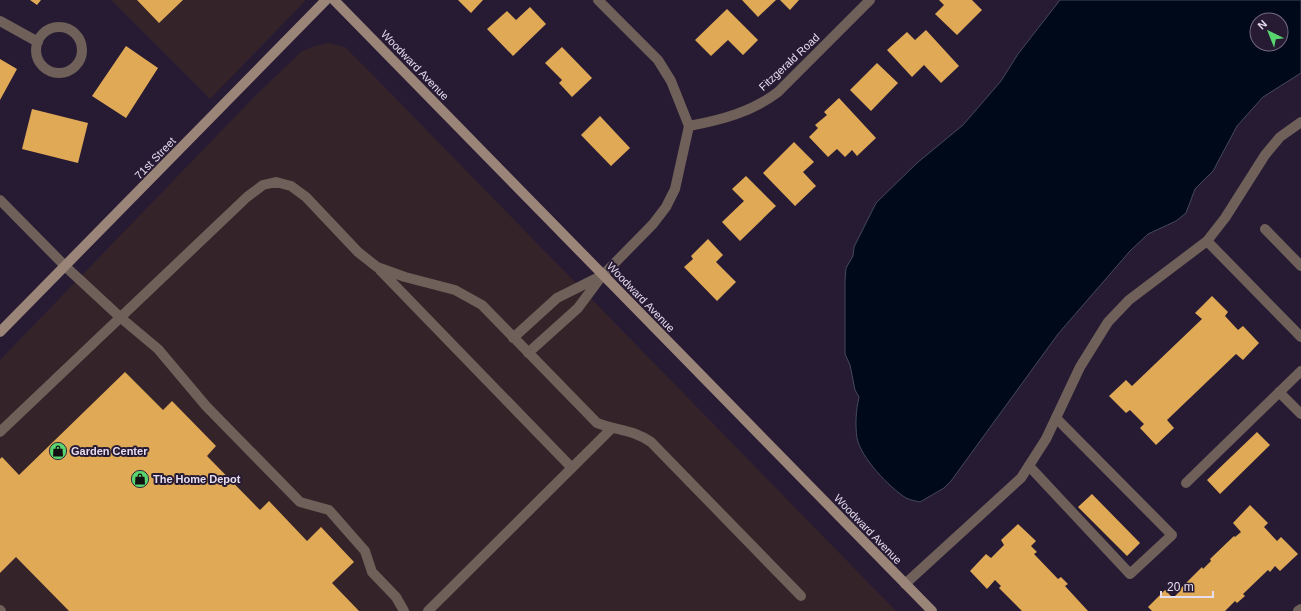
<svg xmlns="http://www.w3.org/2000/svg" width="1301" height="611" viewBox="0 0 1301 611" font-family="Helvetica,sans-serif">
	<rect width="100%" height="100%" fill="#271b34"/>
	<path fill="#35232a" d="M 111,0 L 306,0 L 210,99 Z
		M 329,43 L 345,47 L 367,69 L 896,611 L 0,611 L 0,360 L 257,94 L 301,52 L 314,46 Z"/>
	<path fill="#000919" stroke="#454959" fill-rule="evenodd" d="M 1060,0 L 1301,0 L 1301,73 L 1263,97 L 1237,126 L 1213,171 L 1195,189 L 1186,213 L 1176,221 L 1148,234 L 1130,251 L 1058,334 L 951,481 L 944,488 L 920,502 C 916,501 910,500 906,498 C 889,487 861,458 857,438 C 855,424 856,411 859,397 L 855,390 L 850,365 L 845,354 L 845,281 L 846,268 L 853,256 L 854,247 L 876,203 L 917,163 L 963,125 L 1001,81 L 1018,54 ZM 1257,20 L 1281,20 L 1281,44 L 1257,44 Z"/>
	<path fill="#e0a956" d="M 30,0 L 41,0 L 37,5 Z
		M 137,0 L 183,0 L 159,23 Z
		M 458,0 L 483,0 L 471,13 Z
		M 742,0 L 776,0 L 758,17 Z
		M 780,0 L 799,0 L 790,10 Z
		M 939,0 L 972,0 L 982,10 L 957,35 L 935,14 L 944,5 Z
		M 530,7 L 546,24 L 513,56 L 487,29 L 507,11 L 516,20 Z
		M 727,9 L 758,40 L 743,55 L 728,40 L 711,56 L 695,40 Z
		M 926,30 L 959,66 L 941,83 L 924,65 L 912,77 L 887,50 L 907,32 L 915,40 Z
		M 126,46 L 158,68 L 126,118 L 92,96 Z
		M 562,47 L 592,78 L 572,97 L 559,83 L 562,80 L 545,63 Z
		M 0,59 L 17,69 L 0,100 Z
		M 877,63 L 898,83 L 871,111 L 850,90 Z
		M 839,98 L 876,138 L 857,156 L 852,150 L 845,157 L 837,149 L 828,157 L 809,137 L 818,128 L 815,125 L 827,115 L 824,112 Z
		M 32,109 L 88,123 L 78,163 L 22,149 Z
		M 600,116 L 630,148 L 611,166 L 581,135 Z
		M 794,142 L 814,162 L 803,172 L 816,186 L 795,206 L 763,173 Z
		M 746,176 L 776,206 L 740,241 L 722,222 L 744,201 L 732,189 Z
		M 708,239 L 723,255 L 716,262 L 736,282 L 717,301 L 684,267 L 693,259 L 691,256 Z
		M 1212,296 L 1228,312 L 1225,316 L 1238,330 L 1243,326 L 1259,343 L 1243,360 L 1236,354 L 1167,420 L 1174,428 L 1156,445 L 1140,428 L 1144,424 L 1130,410 L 1126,413 L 1109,396 L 1126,380 L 1132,386 L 1202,319 L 1195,313 Z
		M 125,372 L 163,410 L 172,401 L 216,446 L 207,456 L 260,510 L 269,501 L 307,541 L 321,527 L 354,562 L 332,583 L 359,611 L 69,611 L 16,557 L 0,573 L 0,459 L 2,457 L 19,475 Z
		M 1257,432 L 1270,445 L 1220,494 L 1207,480 Z
		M 1092,494 L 1140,543 L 1127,556 L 1078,507 Z
		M 1250,505 L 1268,523 L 1264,527 L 1277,541 L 1281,537 L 1298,554 L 1280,571 L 1275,566 L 1270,572 L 1268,570 L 1243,594 L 1245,596 L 1237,603 L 1235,601 L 1225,611 L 1152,611 L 1148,607 L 1165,590 L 1173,598 L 1179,592 L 1178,591 L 1202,567 L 1203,569 L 1211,561 L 1210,559 L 1234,536 L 1235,537 L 1241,532 L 1233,523 Z
		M 1018,524 L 1036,541 L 1031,546 L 1037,552 L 1034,554 L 1058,579 L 1061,577 L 1068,584 L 1065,586 L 1088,611 L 1022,611 L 999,588 L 1001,586 L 995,580 L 987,589 L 970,571 L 986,554 L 991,558 L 1004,545 L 1001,540 Z"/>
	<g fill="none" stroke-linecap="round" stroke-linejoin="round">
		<path stroke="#6f6159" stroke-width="10" d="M 1265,229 L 1301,266
			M 66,267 L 121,318 L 158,349 L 206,406 L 300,502 L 329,510 L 365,551 L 372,572 L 396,597 L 404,611
			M 380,270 L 572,468
			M 513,338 L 557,298 L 603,275
			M 528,353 L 578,308 L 601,277
			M 1279,392 L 1301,414
			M 0,432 L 247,197 L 263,185 L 276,182 L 291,186 L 306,197 L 358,252 L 377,267 L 405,277 L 455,290 L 482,305 L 597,423 C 618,431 632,429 651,442 L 801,596
			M 1029,466 L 1130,574 L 1172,535 L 1056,418
			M 1186,483 L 1301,371
			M 0,610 L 1,611
			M 428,611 L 611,429"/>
		<path stroke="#6f6159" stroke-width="10" d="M 598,0 L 658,60 L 671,81 L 689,126 L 675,189 L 666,207 L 653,224 L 603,275
			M 0,21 L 38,42
			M36 50a23 23 0 1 1 46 0a23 23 0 1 1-46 0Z
			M 689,126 C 721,120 752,112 778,92 L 870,0
			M 0,200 L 66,267
			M 1207,241 L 1301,337
			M 905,584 L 1021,478 L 1046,439 L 1080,367 L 1108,322 L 1129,300 L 1207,241 L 1225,218 L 1265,155 L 1280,137 L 1301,122
			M 1298,611 L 1301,609"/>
		<path stroke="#9b8478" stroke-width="10" d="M 334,0 L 932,611
			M 0,332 L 326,0"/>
	</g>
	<defs>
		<symbol id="shop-disc" viewBox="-11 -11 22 22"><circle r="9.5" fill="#59d56f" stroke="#271b34"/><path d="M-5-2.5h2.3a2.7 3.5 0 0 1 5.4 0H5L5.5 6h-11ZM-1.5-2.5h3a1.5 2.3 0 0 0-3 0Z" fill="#111"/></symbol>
	</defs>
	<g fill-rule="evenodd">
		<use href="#shop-disc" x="48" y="441" width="20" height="20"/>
		<use href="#shop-disc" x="130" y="469" width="20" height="20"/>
	</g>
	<g text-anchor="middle" stroke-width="4" stroke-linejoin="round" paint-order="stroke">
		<g font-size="11" fill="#e6deef" stroke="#271b34">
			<text transform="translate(789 62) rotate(-43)" y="4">Fitzgerald Road</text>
			<text transform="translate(415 65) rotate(46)" y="4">Woodward Avenue</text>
			<text transform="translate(155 158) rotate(-46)" y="4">71st Street</text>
			<text transform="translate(641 297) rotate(46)" y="4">Woodward Avenue</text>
			<text transform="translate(868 529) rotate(46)" y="4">Woodward Avenue</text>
		</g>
		<g font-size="11" font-weight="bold" fill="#e6deef" stroke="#271b34" text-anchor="start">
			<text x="71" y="455">Garden Center</text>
			<text x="153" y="483">The Home Depot</text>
		</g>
	</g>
	<g transform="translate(1269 32) rotate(317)"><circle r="19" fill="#271b34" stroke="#73697f"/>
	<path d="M0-3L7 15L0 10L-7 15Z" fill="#59d56f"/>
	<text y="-6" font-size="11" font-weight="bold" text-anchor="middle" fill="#e6deef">N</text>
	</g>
	<path d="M1161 591v6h52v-6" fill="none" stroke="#e6deef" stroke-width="2"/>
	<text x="1167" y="591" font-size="12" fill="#e6deef" stroke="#271b34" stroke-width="3" paint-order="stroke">20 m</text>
</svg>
